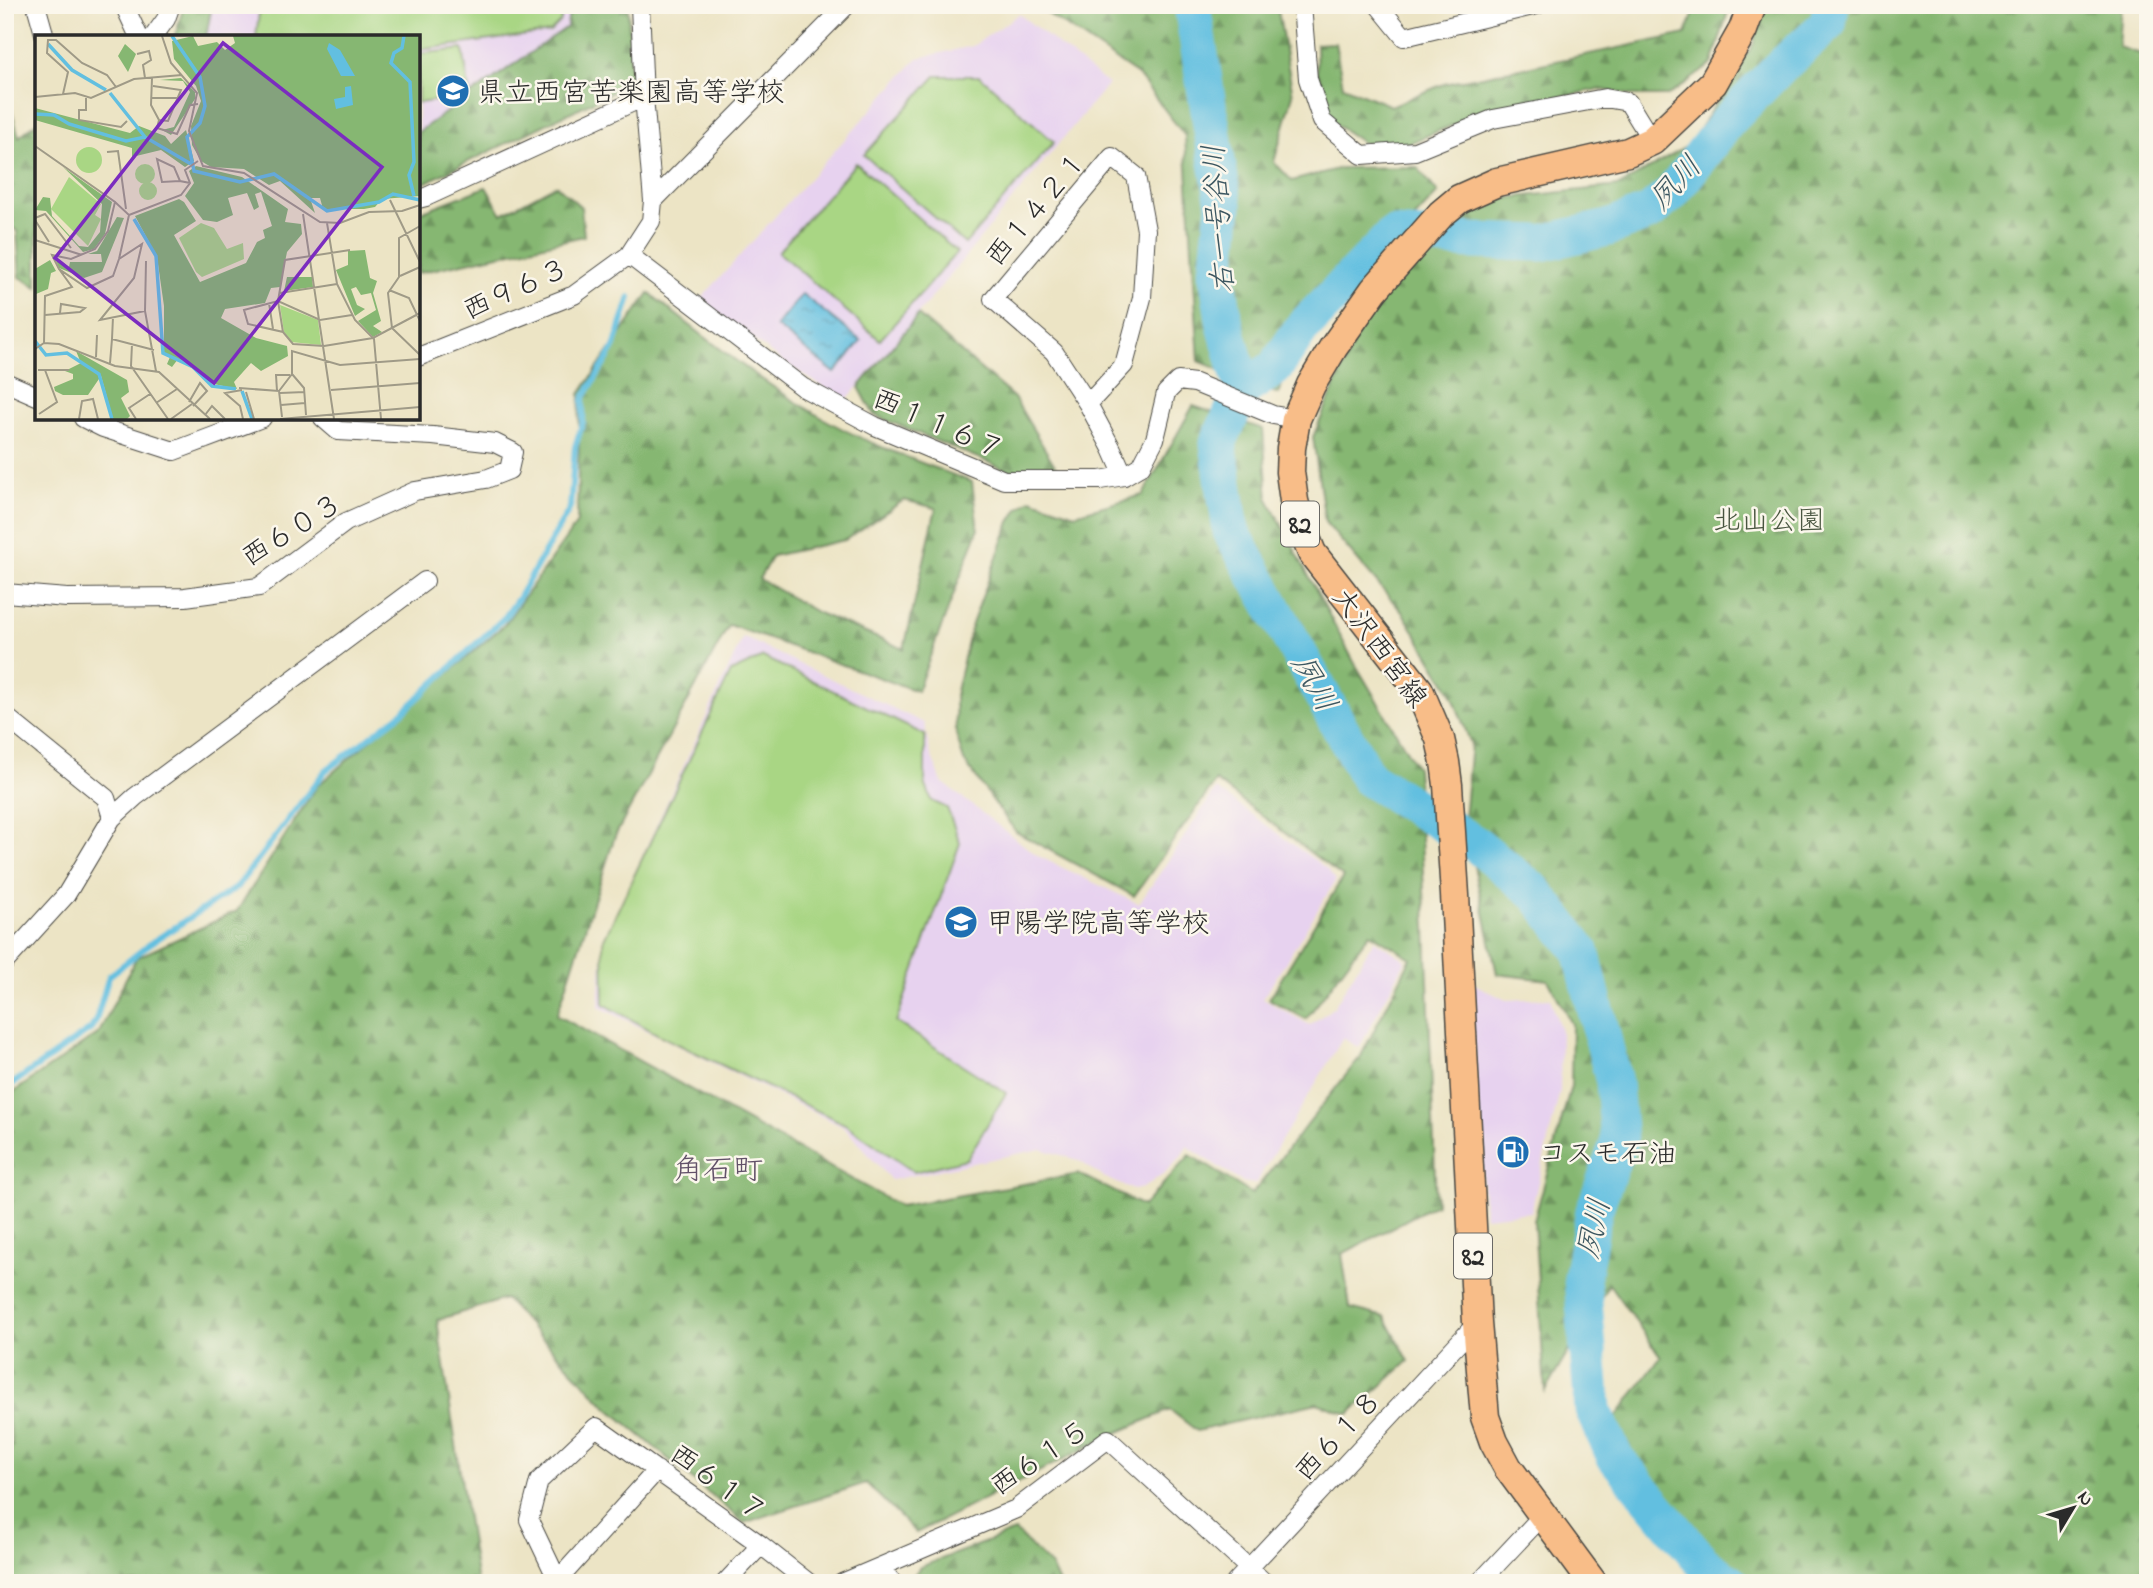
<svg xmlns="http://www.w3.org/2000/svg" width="2153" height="1588" viewBox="0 0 2153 1588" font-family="'Indie Flower','Klee One',sans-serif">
	<defs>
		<pattern id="forest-firs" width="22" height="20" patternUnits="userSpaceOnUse" patternTransform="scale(1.75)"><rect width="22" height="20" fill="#86b772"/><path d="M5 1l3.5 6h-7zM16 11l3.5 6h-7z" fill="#6e955e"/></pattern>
		<pattern id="water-ripples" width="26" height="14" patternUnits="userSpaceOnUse" patternTransform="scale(1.75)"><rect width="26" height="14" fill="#62bfe0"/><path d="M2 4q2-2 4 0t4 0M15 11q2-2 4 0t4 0" fill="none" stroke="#519bb6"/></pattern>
	</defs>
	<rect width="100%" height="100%" fill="#fbf7ec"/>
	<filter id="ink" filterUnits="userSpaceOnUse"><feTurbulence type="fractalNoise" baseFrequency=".0143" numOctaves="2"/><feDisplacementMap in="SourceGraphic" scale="14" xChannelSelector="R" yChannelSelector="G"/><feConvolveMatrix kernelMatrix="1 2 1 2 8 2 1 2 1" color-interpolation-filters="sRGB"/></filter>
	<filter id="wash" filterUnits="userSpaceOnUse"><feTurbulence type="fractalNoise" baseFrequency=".00686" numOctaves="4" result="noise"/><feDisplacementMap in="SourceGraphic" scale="28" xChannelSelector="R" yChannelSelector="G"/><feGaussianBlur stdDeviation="1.57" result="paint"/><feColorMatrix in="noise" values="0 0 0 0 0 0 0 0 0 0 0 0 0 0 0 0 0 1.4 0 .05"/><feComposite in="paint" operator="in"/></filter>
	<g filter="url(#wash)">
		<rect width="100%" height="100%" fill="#ece4c5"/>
		<path fill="#e7d2ef" d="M 201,5 L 571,5 L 569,26 L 418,145 L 418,37 L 195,37 Z
			M 1019,14 L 1108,84 L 846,401 L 783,362 L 700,300 L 918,58 L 973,46 Z
			M 743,637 L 924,723 L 930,752 L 942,782 L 1038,856 L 1139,904 L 1216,789 L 1326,868 L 1336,880 L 1263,999 L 1310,1025 L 1334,1007 L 1374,940 L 1406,960 L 1359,1048 L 1343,1038 L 1255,1184 L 1242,1182 L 1187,1146 L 1180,1158 L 1163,1174 L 1143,1188 L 1134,1190 L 1105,1178 L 1078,1160 L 1041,1149 L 891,1180 L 845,1128 L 599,1007 L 603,941 Z
			M 1470,982 L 1506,1000 L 1550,998 L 1561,1031 L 1560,1091 L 1531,1212 L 1485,1217 Z"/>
		<path fill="#a9d684" stroke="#6a8058" stroke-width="2" d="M 260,5 L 562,5 L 561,21 L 550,32 L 418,50 L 418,37 L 256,37 Z
			M 463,49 L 470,96 L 418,103 L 418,54 Z
			M 936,76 L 980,76 L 1054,142 L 965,244 L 864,155 Z
			M 856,163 L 957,252 L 880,340 L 778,252 Z
			M 763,657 L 925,735 L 925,783 L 932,801 L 947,808 L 960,843 L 896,1022 L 1006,1093 L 967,1159 L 914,1172 L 845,1124 L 661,1036 L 604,1004 L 603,941 L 731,672 Z"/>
		<path fill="url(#forest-firs)" stroke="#58714e" stroke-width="2" fill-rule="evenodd" d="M 184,5 L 212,5 L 206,37 L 175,37 Z
			M 570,5 L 628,5 L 631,83 L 418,186 L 418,132 L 567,27 Z
			M 1035,5 L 1277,5 L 1293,95 L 1274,162 L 1292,181 L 1341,168 L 1417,167 L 1438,193 L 1298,344 L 1278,394 L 1199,361 L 1185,136 L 1138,75 Z
			M 1697,5 L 1730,5 L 1712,64 L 1668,96 L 1635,96 L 1599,89 L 1482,113 L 1407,144 L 1363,143 L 1334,123 L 1317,82 L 1316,44 L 1335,43 L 1343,86 L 1391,106 L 1444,84 L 1686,34 Z
			M 1761,5 L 2121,5 L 2118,47 L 2148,56 L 2148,1583 L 1733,1583 L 1610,1425 L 1661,1357 L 1609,1284 L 1545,1391 L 1534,1221 L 1571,1086 L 1572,1024 L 1548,980 L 1497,974 L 1464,819 L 1471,744 L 1451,692 L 1403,613 L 1325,522 L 1313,437 L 1371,303 L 1480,201 L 1619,186 L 1689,145 L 1754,43 Z
			M 5,86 L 19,137 L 37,122 L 37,287 L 20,277 L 17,231 L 5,222 Z
			M 556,185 L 581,207 L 584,236 L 418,273 L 418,213 L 486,187 L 502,214 Z
			M 649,293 C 703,336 759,381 819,416 C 866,444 920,462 972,482 L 978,530 L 917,691 L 729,625 L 615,836 L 557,1015 L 900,1206 L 1079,1174 L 1143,1206 L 1190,1155 L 1252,1194 L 1361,1056 L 1411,958 L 1370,933 L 1306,1019 L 1269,999 L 1343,877 L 1216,781 L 1134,896 L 1016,832 L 964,761 L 956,734 L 955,695 L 972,624 L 1010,522 L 1018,509 L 1031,499 L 1075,514 L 1143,495 L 1193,406 L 1263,429 L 1268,499 L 1354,662 L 1417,768 L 1426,926 L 1436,1204 L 1342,1254 L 1350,1308 L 1385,1317 L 1409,1361 L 1349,1414 L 1317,1403 L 1197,1431 L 1170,1410 L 1114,1434 L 916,1533 L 866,1483 L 744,1523 L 607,1407 L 505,1299 L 437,1320 L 477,1583 L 5,1583 L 5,1499 L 12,1441 L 5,1404 L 5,1098 L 99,1033 L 136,958 L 237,911 L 317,786 L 504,625 L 577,523 L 580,394 ZM 904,500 L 936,508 L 904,649 L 818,613 L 759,579 L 772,556 L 845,540 Z
			M 918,315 L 1014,398 L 1060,474 L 1007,470 L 874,415 L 859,387 Z
			M 1015,1531 L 1050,1565 L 1059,1583 L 908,1583 L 920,1567 Z"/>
		<path fill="url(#water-ripples)" stroke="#467586" stroke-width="2" d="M 802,294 L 861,341 L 835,373 L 776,326 Z"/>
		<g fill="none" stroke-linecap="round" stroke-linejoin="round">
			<path stroke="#62bfe0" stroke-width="6" d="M 5,1089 L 91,1029 L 96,1020 L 109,976 L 151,943 L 237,887 L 325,771 L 402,713 L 505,617 L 519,597 L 570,508 L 575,447 L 583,422 L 583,399 L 614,348 L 630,297"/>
			<path stroke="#62bfe0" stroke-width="37" d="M 1192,5 L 1224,205 L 1217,273 L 1225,325 L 1243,389
				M 1731,1583 L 1706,1566 L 1615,1457 L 1593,1410 L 1582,1278 L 1594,1211 L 1619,1141 L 1614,1082 L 1581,951 L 1534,891 L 1477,845 L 1368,778 L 1231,531 L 1218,443 L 1243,389 L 1275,368 L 1302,328 L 1393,235 L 1474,241 L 1542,243 L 1608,228 L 1650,212 L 1671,194 L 1727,122 L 1779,68 L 1828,24 L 1831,5"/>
		</g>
	</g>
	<g filter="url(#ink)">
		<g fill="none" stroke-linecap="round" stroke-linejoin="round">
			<defs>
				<path id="minor" d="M 36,5 L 45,37
					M 124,5 L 139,37
					M 1302,5 L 1308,79 L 1322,121 L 1362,155 L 1415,151 L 1493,119 L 1605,98 L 1628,102 L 1652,141
					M 1378,5 L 1404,37 L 1537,5
					M 153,37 L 166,19 L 171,5
					M 418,199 L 426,197 L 644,97 L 640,5
					M 653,201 L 847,5
					M 629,255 L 802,387 L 875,426 L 1004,480 L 1100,480 L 1124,476 L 1141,466 L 1155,439 L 1166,393 L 1178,381 L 1195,383 L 1273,415 L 1296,419
					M 418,357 L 574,295 L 629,255 L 651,221 L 653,201 L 644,97
					M 5,382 L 37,396
					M 1088,404 L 1054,352 L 993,299 L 1112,157 L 1136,176 L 1146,230 L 1142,298 L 1124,365 L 1088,404 L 1112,449 L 1124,476
					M 83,418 L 103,428 L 174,451 L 262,418
					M 5,593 L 67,598 L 185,597 L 259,587 L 346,522 L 415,491 L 486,479 L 509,470 L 513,452 L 495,443 L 433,436 L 338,431 L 323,418
					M 5,716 L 106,798 L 112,818 L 66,895 L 5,962
					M 112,818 L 135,797 L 425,581
					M 878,1568 L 894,1583
					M 558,1580 L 657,1470
					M 559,1583 L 529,1520 L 539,1481 L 596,1427 L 761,1545 L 809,1583
					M 725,1583 L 761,1545
					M 842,1583 L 1016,1509 L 1108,1439 L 1265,1583
					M 1235,1583 L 1477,1323
					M 1479,1583 L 1542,1516"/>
				<path id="primary" d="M 1593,1583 L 1508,1468 L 1494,1442 L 1485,1417 L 1477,1323 L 1455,895 L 1448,785 L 1445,762 L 1440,739 L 1419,690 L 1312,553 L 1299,521 L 1294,501 L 1290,472 L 1291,448 L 1296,419 L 1311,385 L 1333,348 L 1374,290 L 1441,214 L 1459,199 L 1497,182 L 1628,152 L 1652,141 L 1713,83 L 1743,30 L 1752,5"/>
			</defs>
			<use href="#minor" stroke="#484742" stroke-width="20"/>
			<use href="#primary" stroke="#484742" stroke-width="31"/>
			<use href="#minor" stroke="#fff" stroke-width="18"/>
			<use href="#primary" stroke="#f8bd88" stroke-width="28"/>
		</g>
	</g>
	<defs>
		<symbol id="school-disc" viewBox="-11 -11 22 22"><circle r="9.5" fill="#1f6fb2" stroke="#fbf7ec"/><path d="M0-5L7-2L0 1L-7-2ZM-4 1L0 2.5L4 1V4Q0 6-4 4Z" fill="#fff"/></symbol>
		<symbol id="fuel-disc" viewBox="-11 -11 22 22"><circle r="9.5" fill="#1f6fb2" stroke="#fbf7ec"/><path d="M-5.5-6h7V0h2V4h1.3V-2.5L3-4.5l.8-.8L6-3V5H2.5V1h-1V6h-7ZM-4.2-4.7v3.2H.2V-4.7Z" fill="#fff"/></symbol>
	</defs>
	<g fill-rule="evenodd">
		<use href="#school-disc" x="434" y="72" width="38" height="38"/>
		<use href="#school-disc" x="942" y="903" width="38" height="38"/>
		<use href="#fuel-disc" x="1494" y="1133" width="38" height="38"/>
	</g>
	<g text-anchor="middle" stroke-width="5" stroke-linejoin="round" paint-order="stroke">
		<g fill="#fbf7ec" stroke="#696865" stroke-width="2">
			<rect x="1281" y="501.5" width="38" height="45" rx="5"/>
			<rect x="1454" y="1233.5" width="38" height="45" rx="5"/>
		</g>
		<g font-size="26" font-weight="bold" fill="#2b2b2b">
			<text x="1300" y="533">82</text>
			<text x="1473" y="1265">82</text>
		</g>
		<g font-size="28" fill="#2b2b2b" stroke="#fbf7ec" text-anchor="start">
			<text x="477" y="101">県立西宮苦楽園高等学校</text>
			<text x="986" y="932">甲陽学院高等学校</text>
			<text x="1538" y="1162">コスモ石油</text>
		</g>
		<g font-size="28" fill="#2b2b2b" stroke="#fbf7ec">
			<text transform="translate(1035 208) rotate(-50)" y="10">西１４２１</text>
			<text transform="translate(515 288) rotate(-24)" y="10">西９６３</text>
			<text transform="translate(939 423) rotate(23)" y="10">西１１６７</text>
			<text transform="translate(291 529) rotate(-32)" y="10">西６０３</text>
			<text transform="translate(1381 647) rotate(54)" y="10">大沢西宮線</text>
			<text transform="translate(1337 1435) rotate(-47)" y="10">西６１８</text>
			<text transform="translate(1039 1457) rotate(-34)" y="10">西６１５</text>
			<text transform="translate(719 1482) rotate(36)" y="10">西６１７</text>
		</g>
		<g font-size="28" fill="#4a5641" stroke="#fbf7ec">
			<text x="1769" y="529">北山公園</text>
		</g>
		<g font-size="30" font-style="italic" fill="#3c5761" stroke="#fbf7ec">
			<text transform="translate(1675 182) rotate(-47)" y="10">夙川</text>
			<text transform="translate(1218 219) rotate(-94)" y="10">右一号谷川</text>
			<text transform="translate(1315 683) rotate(61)" y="10">夙川</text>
			<text transform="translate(1593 1228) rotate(-77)" y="10">夙川</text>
		</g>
		<g font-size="30" fill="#625169" stroke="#fbf7ec">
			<text x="718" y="1179">角石町</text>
		</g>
	</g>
	<g transform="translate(35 35)">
		<rect width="385" height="385" fill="#ece4c5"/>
		<path d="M41 125a13 13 0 1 1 26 0a13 13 0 1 1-26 0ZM100 139a10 10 0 1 1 20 0a10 10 0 1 1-20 0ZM 34,142 L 66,169 L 60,180 L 66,184 L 53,211 L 16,174 ZM104 156a9 9 0 1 1 18 0a9 9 0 1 1-18 0ZM 166,188 L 179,193 L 192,214 L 208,208 L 209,224 L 167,242 L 161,237 L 144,203 ZM 245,270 L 283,285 L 286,310 L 256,307 L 249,297 Z" fill="#a9d684"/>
		<path d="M 158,1 L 163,11 L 182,7 L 190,15 L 200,8 L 198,1 L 385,1 L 385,161 L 347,164 L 340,172 L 329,174 L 288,174 L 285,163 L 275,163 L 280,178 L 245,146 L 234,150 L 209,134 L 176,132 L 166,126 L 157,110 L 156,91 L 166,66 L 161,51 L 139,24 L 137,6 ZM 90,9 L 101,19 L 93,37 L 83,21 ZM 146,43 L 160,57 L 160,64 L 136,100 L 127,95 L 139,92 L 155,57 L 148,46 L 125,45 ZM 0,73 L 95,98 L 104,91 L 130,101 L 136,109 L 151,95 L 159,126 L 150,132 L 126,115 L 97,122 L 97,113 L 0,85 ZM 161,131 L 207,142 L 253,174 L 250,187 L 266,189 L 267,199 L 252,217 L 245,252 L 236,253 L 230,268 L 190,274 L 186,283 L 221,303 L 252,311 L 253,321 L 226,336 L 216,328 L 199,347 L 202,354 L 179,349 L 147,326 L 143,324 L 137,332 L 132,329 L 135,322 L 129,319 L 129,271 L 122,222 L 100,181 L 144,164 L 149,167 L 161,186 L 139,200 L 165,247 L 211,228 L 222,207 L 230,203 L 228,195 L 237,191 L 226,157 L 220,159 L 224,172 L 219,175 L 212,158 L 193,163 L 198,180 L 182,187 L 168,185 L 150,161 L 159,148 L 154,136 ZM 28,132 L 77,167 L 70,199 L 59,214 L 48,217 L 11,176 L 0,175 L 8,162 L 15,163 L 17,181 L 44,211 L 53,212 L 65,197 L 67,169 ZM 82,182 L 89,183 L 67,237 L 49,243 L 24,233 L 20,223 L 34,232 L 35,227 L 67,227 L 66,219 L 53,219 L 62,216 ZM 330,215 L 335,243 L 342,246 L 338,258 L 346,286 L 338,291 L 347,297 L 338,302 L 323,286 L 341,275 L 336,258 L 326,260 L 321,252 L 316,254 L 322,270 L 330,274 L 320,281 L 301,235 L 313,230 L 313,216 ZM 15,225 L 21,236 L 16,238 L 13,254 L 1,259 L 0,234 ZM 252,242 L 277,242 L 278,252 L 249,256 ZM 41,316 L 92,345 L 94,357 L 86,363 L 95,381 L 92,384 L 78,384 L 66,341 L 53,360 L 28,360 L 20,356 L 19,352 L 38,344 L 38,339 L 30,336 L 46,328 Z" fill="#86b772"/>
		<path d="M 294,8 L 305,15 L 320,41 L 306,41 L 292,14 ZM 316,51 L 318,70 L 301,74 L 299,64 L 310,62 L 310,52 Z" fill="#62bfe0"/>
		<path fill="none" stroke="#62bfe0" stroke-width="3.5" d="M 137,1 L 165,42 L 170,71 L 165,88 L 152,102 L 159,136 L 205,147 L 239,139 L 292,176 L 344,167 L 358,159 L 385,165M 369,1 L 367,13 L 359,18 L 356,28 L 375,47 L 379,127 L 374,140 L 379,161M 13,9 L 37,35 L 71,55M 75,58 L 110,102M 0,79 L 19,80 L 34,89 L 91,106 L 110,102 L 156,129M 99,184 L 121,221 L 128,318 L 158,332 L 177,351 L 201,354M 0,306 L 11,320 L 32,318 L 64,339 L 77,384M 207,356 L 217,384"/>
		<path fill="none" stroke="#9f9a87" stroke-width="2" d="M 127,1 L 136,28 L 162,58 L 154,96 L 168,131 L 209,138 L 285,187 L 305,188 L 334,177 L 367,176 L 385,170M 102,19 L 114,16 L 116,25 L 108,30 L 110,43M 117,43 L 116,70 L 124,85 L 133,86 L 146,55 L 118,51M 28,59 L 33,37 L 12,18 L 13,5 L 21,5 L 47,28 L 72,40 L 81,52M 0,62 L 40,58 L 56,63 L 99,44 L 147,40M 51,63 L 51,75 L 44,75 L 44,85 L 86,92 L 92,86M 116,63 L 144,63M 124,85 L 122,93 L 142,99 L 155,70 L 163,69M 0,111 L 80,167 L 73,196 L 60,214 L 36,224 L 17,220 L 24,234 L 52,253 L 78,241 L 84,224 L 94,180 L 80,167M 72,117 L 83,116 L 91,174M 145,146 L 127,147 L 122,124 L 139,132 L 145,146 L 155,148M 355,165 L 385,227M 268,179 L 299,384M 94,180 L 146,160 L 155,148 L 150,135 L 163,126M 0,183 L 10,179 L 36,213M 0,185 L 14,207M 292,188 L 302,249 L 320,285 L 339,304 L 346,384M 385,191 L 364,203 L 364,242 L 353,258 L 357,293 L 385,320M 0,205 L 47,220M 84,224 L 107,209 L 99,243 L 65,285 L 110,276 L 121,336M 365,241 L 385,232M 354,255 L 374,263 L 385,286M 245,258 L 302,249M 234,268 L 238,294M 110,276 L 111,226M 10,280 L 45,277 L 50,273 L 26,269 L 25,278M 317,280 L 285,285 L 243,266 L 209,275 L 213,289 L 248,297 L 258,309 L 289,311 L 338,303 L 385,278M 248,297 L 243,266 L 250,225 L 315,215M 77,304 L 78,282M 9,308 L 10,261 L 37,252 L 24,234M 97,309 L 96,331 L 133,384M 0,314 L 9,308 L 24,309 L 80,331 L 124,337 L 175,384M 61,322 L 62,300M 75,328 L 77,304 L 119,315M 3,335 L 34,335M 257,339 L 269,353 L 271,380M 204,353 L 244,356 L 257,339 L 257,316 L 305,330 L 385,324M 207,355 L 190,358 L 205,371 L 208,384M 296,355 L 385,348M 242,356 L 241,340 L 255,340M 244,356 L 247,382M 211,357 L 219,384M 245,358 L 270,357M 154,367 L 165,348 L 172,356 L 158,371M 121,368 L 142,354M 246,370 L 270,368M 4,379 L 22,367 L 10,335M 170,380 L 177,371 L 190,384M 44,384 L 47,366 L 58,364 L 63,384M 101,384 L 94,373 L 115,359M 136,384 L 157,369M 245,384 L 385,372"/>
		<path fill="#7b2cbf" fill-opacity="0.15" stroke="#7b2cbf" stroke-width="3.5" d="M 188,8 L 347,132 L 179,348 L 20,223 Z"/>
		<rect width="385" height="385" fill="none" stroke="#2b2b2b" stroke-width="3.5"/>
	</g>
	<rect width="2153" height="1588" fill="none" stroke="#fbf7ec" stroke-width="28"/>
	<g transform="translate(2073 1508) rotate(52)" stroke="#fbf7ec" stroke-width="5" paint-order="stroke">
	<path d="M0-5L12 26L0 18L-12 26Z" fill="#2b2b2b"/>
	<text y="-10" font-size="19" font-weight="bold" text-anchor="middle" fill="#2b2b2b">N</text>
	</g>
</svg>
